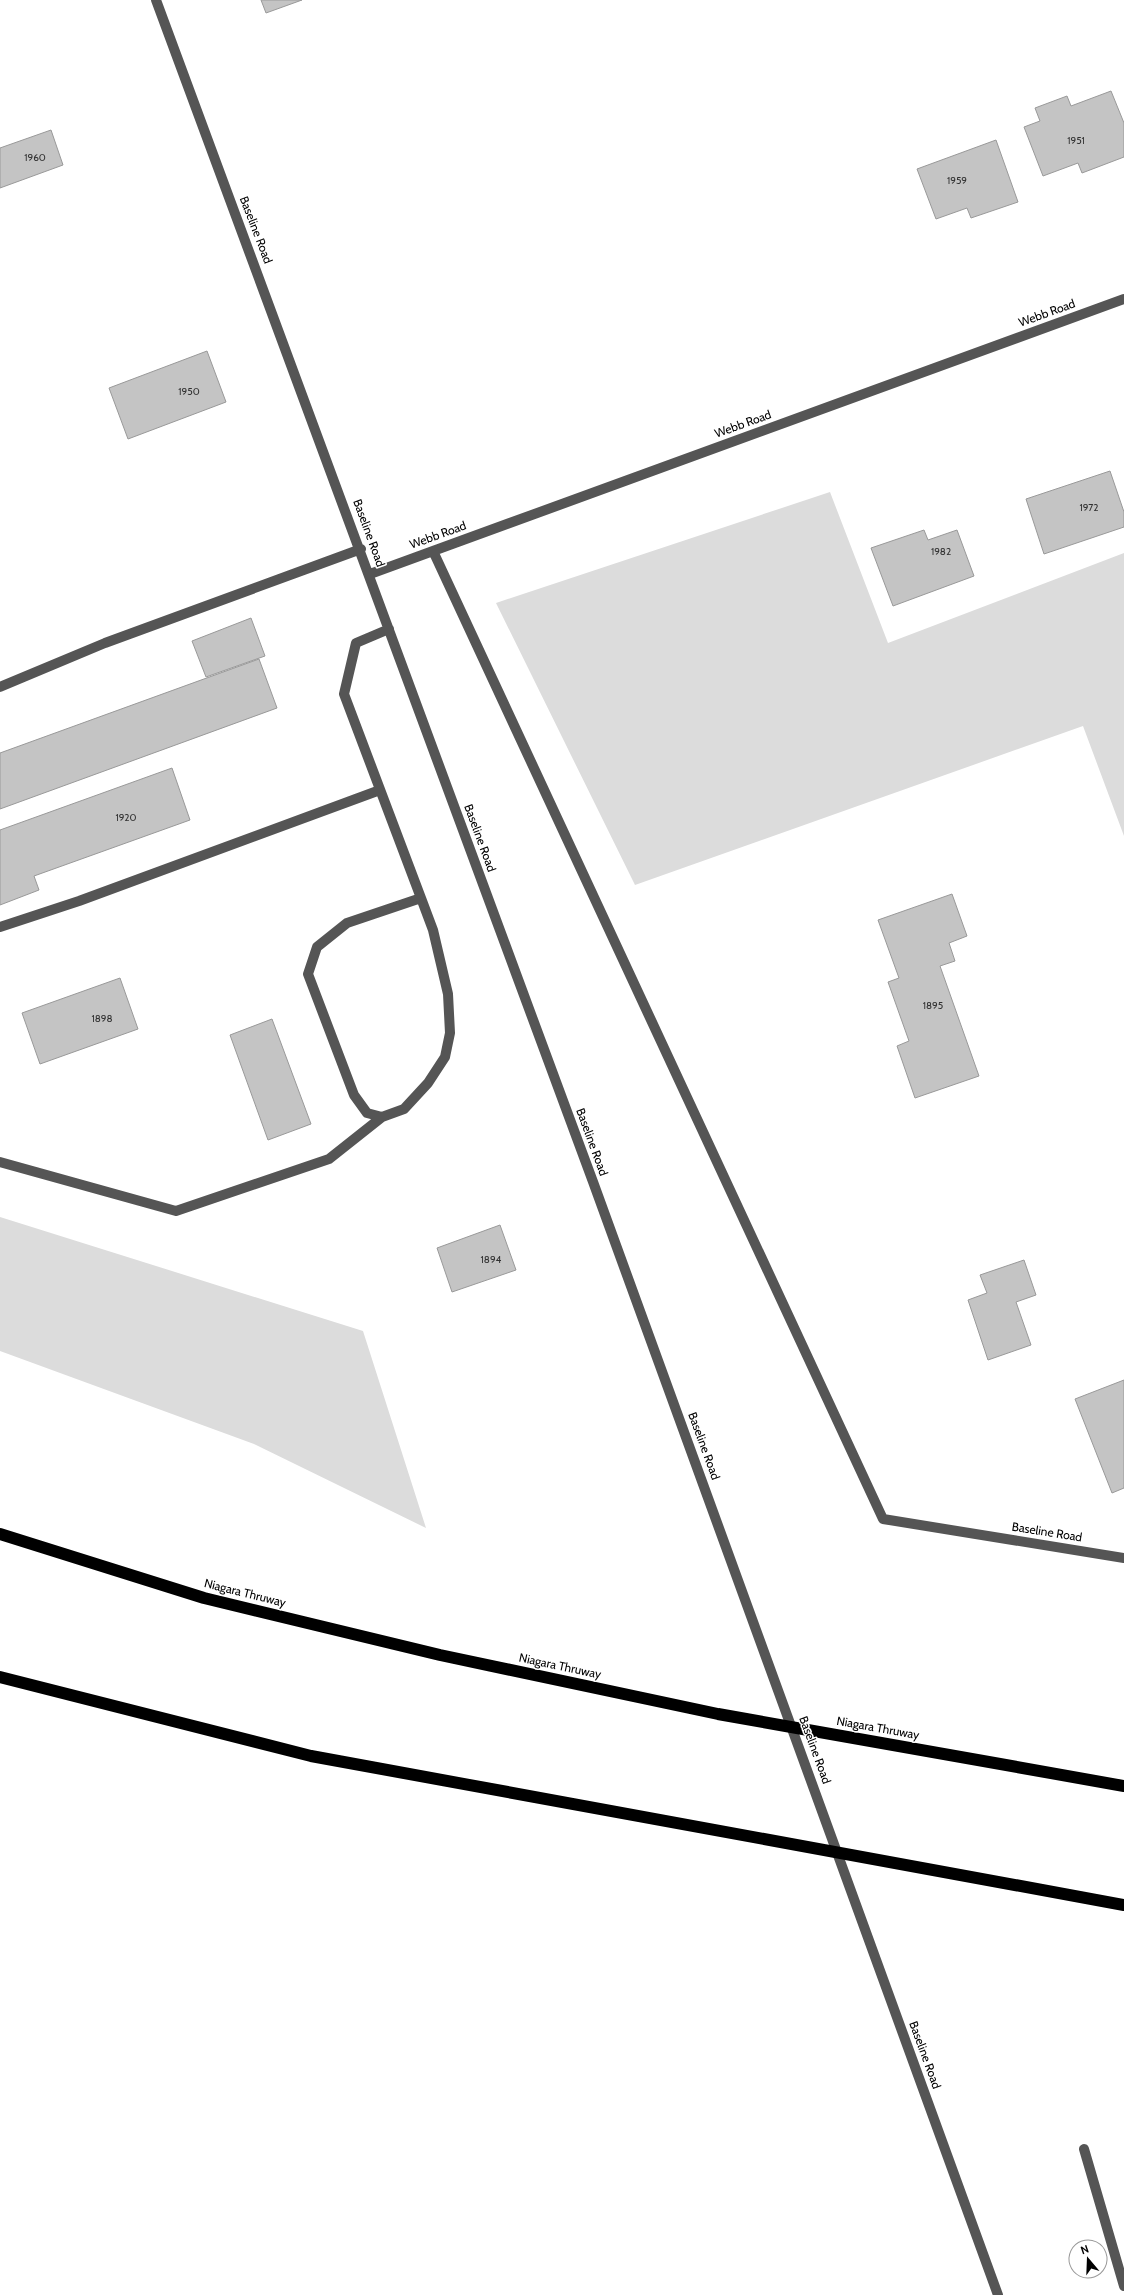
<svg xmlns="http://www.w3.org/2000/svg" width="1124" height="2295" viewBox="0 0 1124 2295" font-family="Cabin,sans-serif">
	<rect width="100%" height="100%" fill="#fff"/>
	<path fill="#dcdcdc" d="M 830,492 L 888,643 L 1124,553 L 1124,836 L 1083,726 L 635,885 L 496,603 Z
		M 0,1217 L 363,1331 L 426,1528 L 254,1444 L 0,1351 Z"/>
	<path fill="#c4c4c4" stroke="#999" d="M 261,0 L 302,0 L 266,13 Z
		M 1111,91 L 1124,123 L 1124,157 L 1082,173 L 1078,163 L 1043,176 L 1024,127 L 1040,121 L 1035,108 L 1067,96 L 1071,106 Z
		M 51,130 L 63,165 L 0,188 L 0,148 Z
		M 996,140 L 1018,202 L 971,218 L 967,208 L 936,219 L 917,169 Z
		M 207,351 L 226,402 L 128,439 L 109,388 Z
		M 1110,471 L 1124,512 L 1124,527 L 1044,554 L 1026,499 Z
		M 924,530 L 928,540 L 957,530 L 974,576 L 893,606 L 871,548 Z
		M 251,618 L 265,656 L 206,677 L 192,641 Z
		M 259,659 L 277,708 L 0,809 L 0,753 Z
		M 172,768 L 190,820 L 34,876 L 39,890 L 0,905 L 0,830 Z
		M 952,894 L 967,936 L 949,943 L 955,961 L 940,966 L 979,1076 L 915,1098 L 897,1046 L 909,1041 L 888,982 L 899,978 L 878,920 Z
		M 120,978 L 138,1029 L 40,1064 L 22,1013 Z
		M 272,1019 L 311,1124 L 268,1140 L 230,1035 Z
		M 500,1225 L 516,1270 L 452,1292 L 437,1248 Z
		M 1024,1260 L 1036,1295 L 1016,1302 L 1031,1345 L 988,1360 L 968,1300 L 987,1293 L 980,1275 Z
		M 1124,1380 L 1124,1488 L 1112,1493 L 1075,1399 Z"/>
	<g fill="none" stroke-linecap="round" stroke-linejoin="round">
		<path stroke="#555" stroke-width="10" d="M 156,0 C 441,763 721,1529 998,2295
			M 433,551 L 883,1519 L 1124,1558
			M 370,574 L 1124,299
			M 389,629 L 356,643 L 344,694 L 421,898 L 433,930 L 448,994 L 450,1033 L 445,1057 L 428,1083 L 404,1109 L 382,1117 L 367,1113 L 354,1095 L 308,974 L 317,947 L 347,923 L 421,898
			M 0,687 L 105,643 L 361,549
			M 0,927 L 79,901 L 380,790
			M 0,1162 L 176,1211 L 329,1159 L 382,1117
			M 1084,2149 L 1124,2286"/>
		<path stroke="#000" stroke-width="12" d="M 0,1534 L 204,1598 L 440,1655 L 718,1714 L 1124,1786
			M 0,1677 L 311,1756 L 1124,1905"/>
	</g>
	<g text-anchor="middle" stroke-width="3" stroke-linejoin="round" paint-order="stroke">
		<g font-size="10" fill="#313131">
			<text x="1076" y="144">1951</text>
			<text x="35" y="161">1960</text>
			<text x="957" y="184">1959</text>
			<text x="189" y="395">1950</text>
			<text x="1089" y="511">1972</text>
			<text x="941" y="555">1982</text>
			<text x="126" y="821">1920</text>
			<text x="933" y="1009">1895</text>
			<text x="102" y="1022">1898</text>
			<text x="491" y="1263">1894</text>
		</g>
		<g font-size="12" fill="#000" stroke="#fff">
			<text transform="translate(256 230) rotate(69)" y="4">Baseline Road</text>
			<text transform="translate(1047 313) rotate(-20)" y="4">Webb Road</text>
			<text transform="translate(743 424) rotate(-20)" y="4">Webb Road</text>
			<text transform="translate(369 533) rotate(70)" y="4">Baseline Road</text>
			<text transform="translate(438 535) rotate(-20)" y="4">Webb Road</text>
			<text transform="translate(480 838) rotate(70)" y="4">Baseline Road</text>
			<text transform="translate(592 1142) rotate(70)" y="4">Baseline Road</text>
			<text transform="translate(704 1446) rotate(70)" y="4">Baseline Road</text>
			<text transform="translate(1047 1532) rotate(9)" y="4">Baseline Road</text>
			<text transform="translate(245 1593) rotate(14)" y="4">Niagara Thruway</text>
			<text transform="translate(560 1666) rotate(12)" y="4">Niagara Thruway</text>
			<text transform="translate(878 1728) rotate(10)" y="4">Niagara Thruway</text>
			<text transform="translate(815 1750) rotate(70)" y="4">Baseline Road</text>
			<text transform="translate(925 2055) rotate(70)" y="4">Baseline Road</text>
		</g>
	</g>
	<g transform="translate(1088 2259) rotate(341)"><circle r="19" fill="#ffffff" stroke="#999999"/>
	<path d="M0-3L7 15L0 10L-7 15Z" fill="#000000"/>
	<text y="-6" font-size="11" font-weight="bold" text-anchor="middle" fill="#000000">N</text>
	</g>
</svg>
